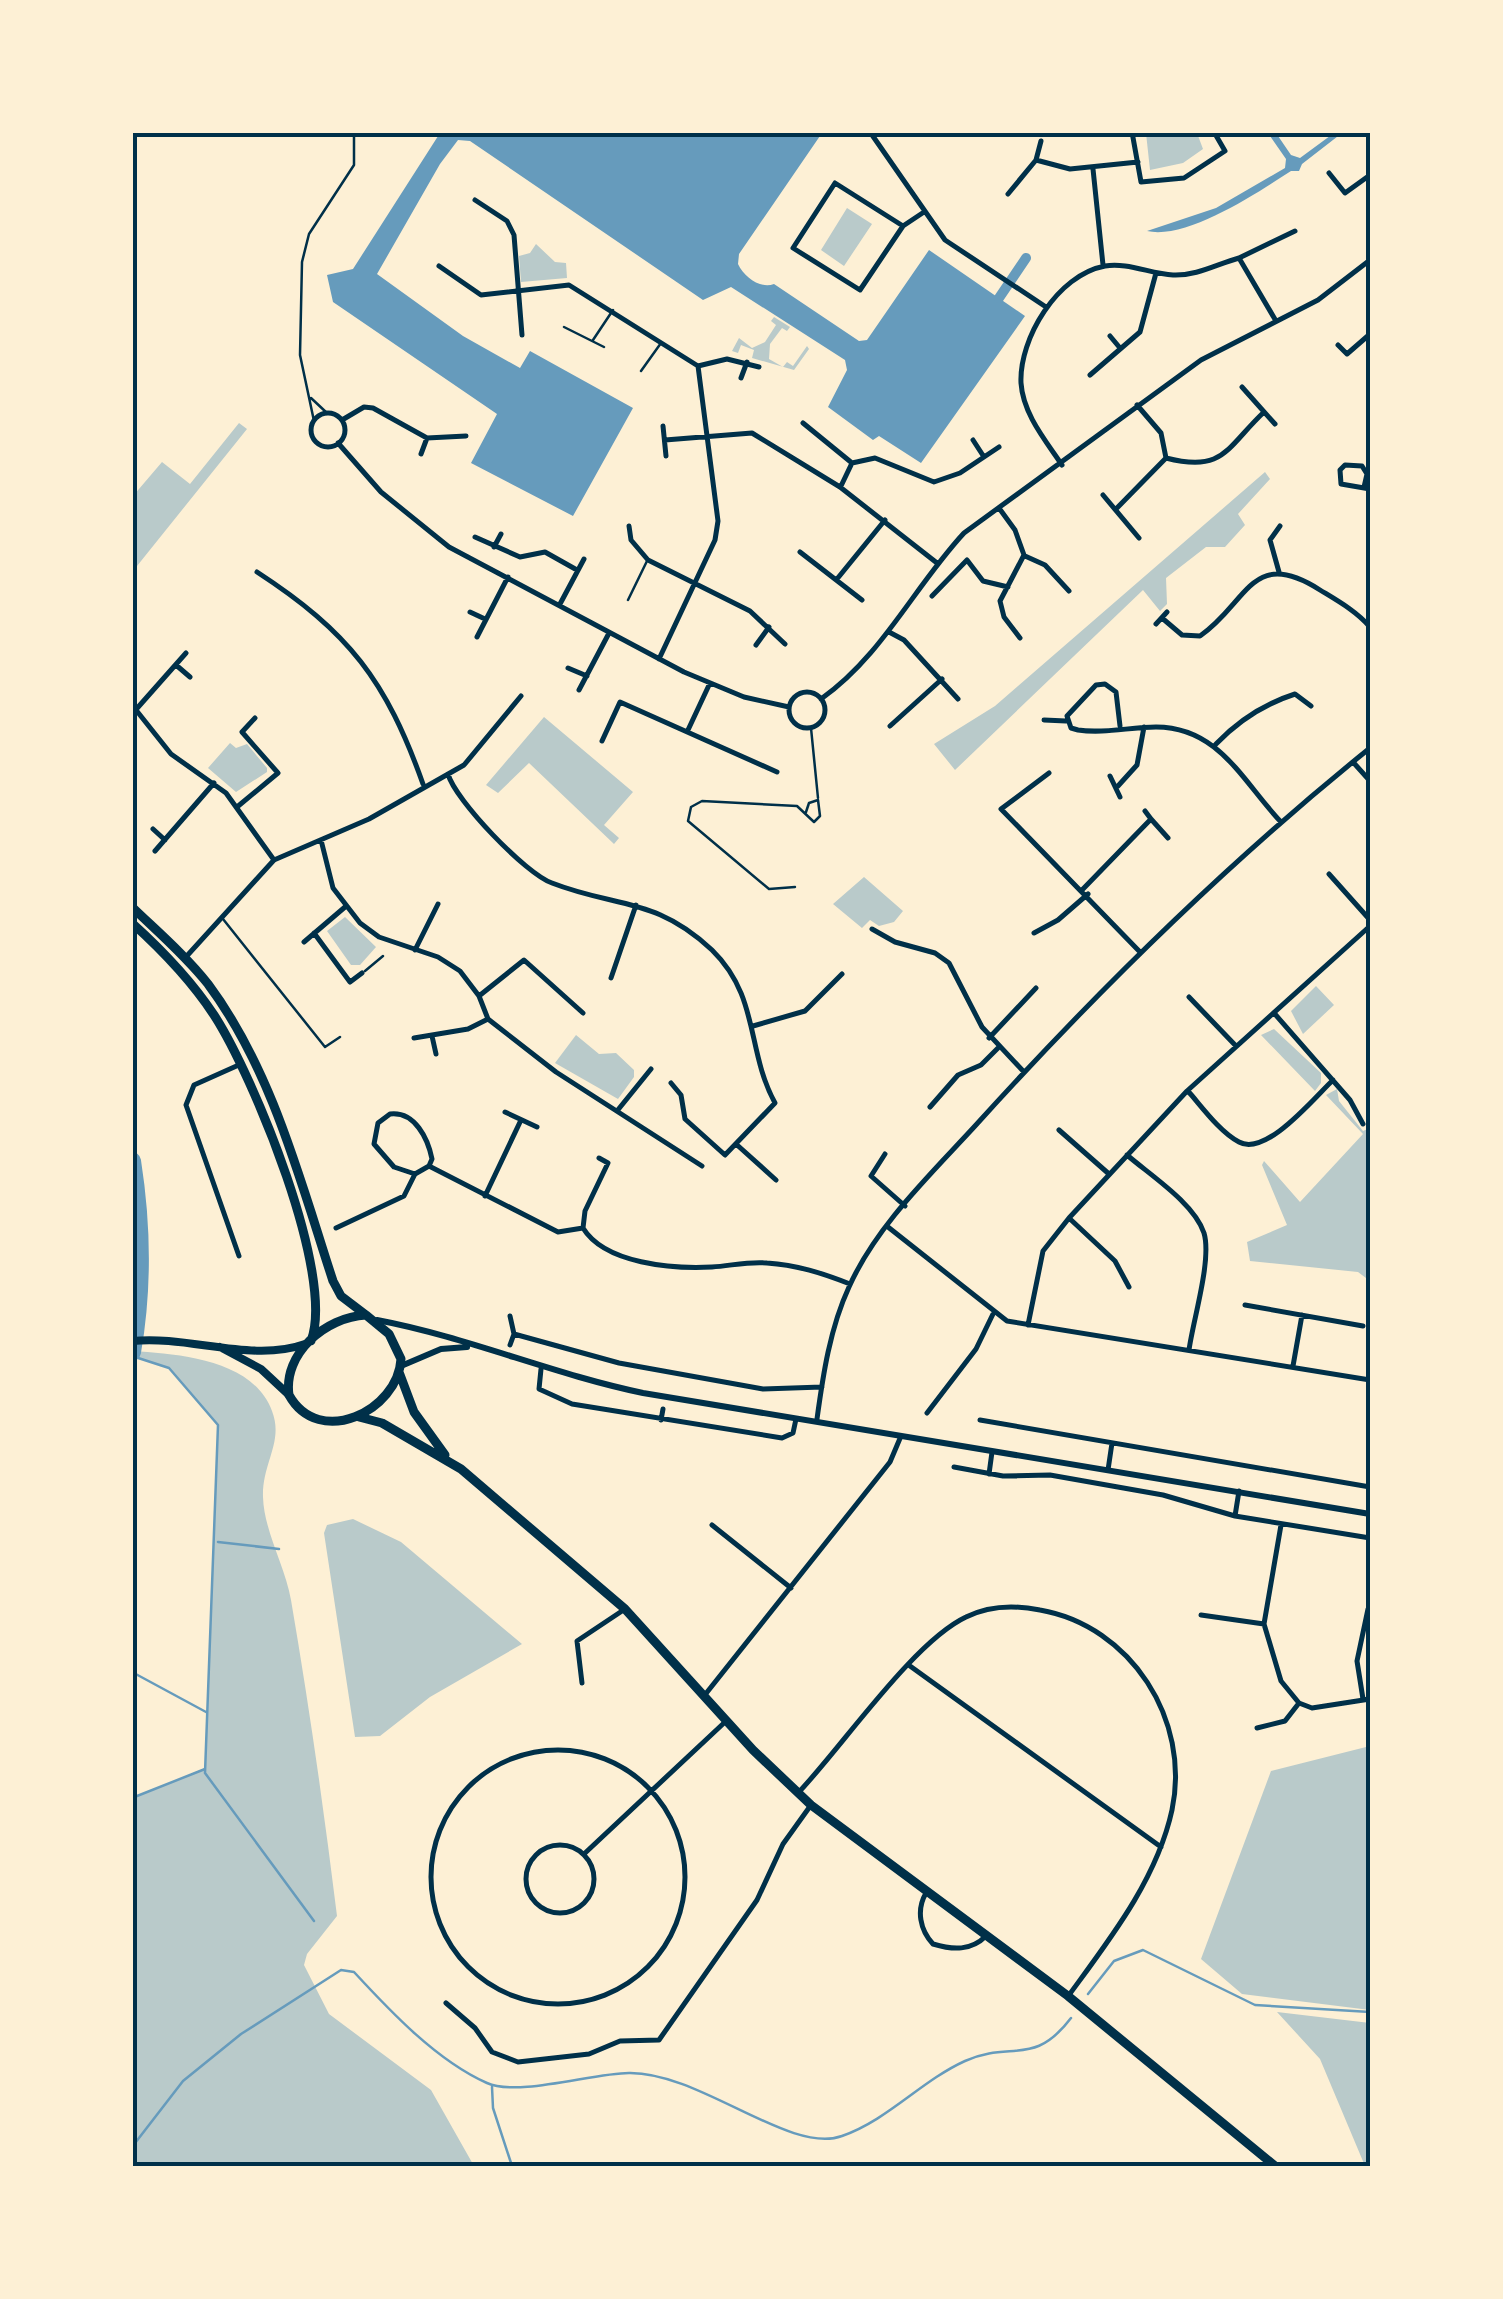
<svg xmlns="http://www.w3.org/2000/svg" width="1503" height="2299" viewBox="0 0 1503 2299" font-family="Raleway,sans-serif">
	<rect width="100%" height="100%" fill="#fdf0d5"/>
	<path fill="#b9caca" d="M 1146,133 L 1197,133 L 1203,149 L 1183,163 L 1150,170 Z
		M 847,208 L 872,224 L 844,266 L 821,250 Z
		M 536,244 L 555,262 L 566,263 L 567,278 L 521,282 L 519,256 L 530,253 Z
		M 774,317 L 790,327 L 787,331 L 782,328 L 770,344 L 769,359 L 783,367 L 787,362 L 793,366 L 807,346 L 809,349 L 794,370 L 752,358 L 754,350 L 741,345 L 738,353 L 732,351 L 739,338 L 752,348 L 765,342 L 776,325 L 771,321 Z
		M 239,423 L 247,429 L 133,571 L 133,496 L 162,462 L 190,484 Z
		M 1265,472 L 1270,479 L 1238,514 L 1245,525 L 1225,547 L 1206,547 L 1166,578 L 1167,604 L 1160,611 L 1143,590 L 955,770 L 934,744 L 995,706 Z
		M 544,717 L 633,792 L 604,825 L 619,838 L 614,844 L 529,763 L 498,793 L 486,785 Z
		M 230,743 L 236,748 L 247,744 L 267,768 L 267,772 L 236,792 L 208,768 Z
		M 864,877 L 903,911 L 894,922 L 879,926 L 870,920 L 862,928 L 833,904 Z
		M 345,917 L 376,947 L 360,965 L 351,965 L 327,931 Z
		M 1316,986 L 1334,1005 L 1303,1034 L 1291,1011 Z
		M 1274,1029 L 1321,1073 L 1321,1083 L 1315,1091 L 1261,1035 Z
		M 576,1035 L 599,1054 L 616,1053 L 634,1070 L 634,1077 L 618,1099 L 555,1063 Z
		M 1337,1089 L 1339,1101 L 1363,1131 L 1370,1128 L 1370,1281 L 1358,1272 L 1250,1261 L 1247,1242 L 1287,1225 L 1262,1165 L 1264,1161 L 1300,1202 L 1363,1134 L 1326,1095 Z
		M 133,1351 C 178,1354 253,1359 272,1411 C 284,1442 262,1463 263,1497 C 264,1531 285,1566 291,1600 C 309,1705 324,1810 337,1916 L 307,1954 L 304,1965 L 329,2014 L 431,2090 L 474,2166 L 133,2166 L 133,1798 L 205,1768 L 218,1426 L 169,1368 L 133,1356 Z
		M 353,1519 L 401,1542 L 522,1644 L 430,1697 L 380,1736 L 355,1737 L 324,1533 L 327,1525 Z
		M 1370,1746 L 1370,2010 L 1242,1994 L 1201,1959 L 1271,1771 Z
		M 1277,2012 L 1370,2023 L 1370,2166 L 1365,2166 L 1320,2059 Z"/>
	<path fill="#669bbc" d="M 440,133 L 822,133 L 739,254 L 738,264 C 744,277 760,289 774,284 L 859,341 L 867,340 L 929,250 L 1025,316 L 921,463 L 879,436 L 873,440 L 828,407 L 847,370 L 845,360 L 731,287 L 703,300 L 470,141 L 458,140 L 440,164 L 377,274 L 463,336 L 520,368 L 530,351 L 633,408 L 573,516 L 471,463 L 497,414 L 333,302 L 327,275 L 353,269 Z
		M 1268,133 L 1276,133 L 1291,155 L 1300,158 L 1334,133 L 1342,133 L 1302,164 L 1299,171 L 1291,171 C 1257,193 1187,240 1147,231 L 1216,208 L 1285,168 L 1286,159 Z"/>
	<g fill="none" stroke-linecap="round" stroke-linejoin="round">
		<path stroke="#669bbc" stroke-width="2.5" d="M 132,1356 L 169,1368 L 218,1425 L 205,1773 L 314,1921
			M 218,1542 L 279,1549
			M 132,1672 L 206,1712
			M 132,1798 L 205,1769
			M 1088,1994 L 1114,1961 L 1143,1950 L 1255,2005 L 1370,2012
			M 492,2087 L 493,2108 L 512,2166
			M 132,2147 L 183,2081 L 241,2034 L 341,1970 L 354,1972 C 390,2011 437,2061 487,2083 C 518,2097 593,2073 629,2073 C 700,2072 790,2155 842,2136 C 888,2120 921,2081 965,2061 C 1011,2040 1033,2068 1071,2018"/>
		<path stroke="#669bbc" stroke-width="10" d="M 999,298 L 1026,258"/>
		<path stroke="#669bbc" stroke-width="18" d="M 132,1161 C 142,1225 143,1289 132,1352"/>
		<path stroke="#003049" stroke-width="2.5" d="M 564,327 L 604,347
			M 593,340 L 613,310
			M 641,371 L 661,343
			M 311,398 L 327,413
			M 314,421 L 300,355 L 302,262 L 309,234 L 354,165 L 354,132
			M 628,600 L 647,561
			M 811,728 L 818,798
			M 795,887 L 769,889 L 688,821 L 691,807 L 702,801 L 797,806 L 814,822 L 820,816 L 818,800 L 809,803 L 806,812
			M 223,919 L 325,1047 L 340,1037
			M 365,971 L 383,956"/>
		<path stroke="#003049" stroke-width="5" d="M 870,132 L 945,240 L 1046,307
			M 1132,132 L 1141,182 L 1184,178 L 1225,151 L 1214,132
			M 1036,160 L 1070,169 L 1138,162
			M 1093,169 L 1103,265
			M 1329,173 L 1345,193 L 1370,175
			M 1008,194 L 1036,160 L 1041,141
			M 475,200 L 507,221 L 514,235 L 522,335
			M 903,226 L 835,183 L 793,248 L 860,290 L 903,226 L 924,212
			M 1239,258 L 1295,231
			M 439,266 L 481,295 L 569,285 L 698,366 L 718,521 L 715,540 L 659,659
			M 1110,336 L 1120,348
			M 1338,345 L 1347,354 L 1370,334
			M 698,366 L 727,359 L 759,367
			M 1090,375 L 1140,332 L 1156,273
			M 741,378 L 747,362
			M 1242,387 L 1275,424
			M311 430a17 17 0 1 1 34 0a17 17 0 1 1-34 0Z
			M 342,420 L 364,407 L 373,408 L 427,438 L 466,436
			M 803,423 L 852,463
			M 663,426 L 666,456
			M 665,440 L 752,433 L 840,487 L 937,563
			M 973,440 L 984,457
			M 338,443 L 381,492 L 449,547 L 684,672 L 744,697 L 789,707
			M 421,454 L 427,438
			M 1166,458 C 1224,473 1226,448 1264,412
			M 1062,465 C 1046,441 1023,414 1021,383 C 1019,339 1057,275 1105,266 C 1127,262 1151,274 1173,275 C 1197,276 1217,264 1239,258 L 1276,321
			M 841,486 L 852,463 L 875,458 L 934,482 L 960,473 L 999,447
			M 1364,487 L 1367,474 L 1362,466 L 1345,465 L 1340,470 L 1341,484 L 1370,489
			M 1103,495 L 1139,538
			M 999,508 L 1015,530 L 1024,555 L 1000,601 L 1004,617 L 1020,638
			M 1116,509 L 1166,458 L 1161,433 L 1137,405
			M 629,526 L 631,540 L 648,560 L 750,611 L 785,644
			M 475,537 L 520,557 L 545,552 L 577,570
			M 494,547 L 501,534
			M 800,552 L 862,600
			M 1025,556 L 1045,565 L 1069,591
			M 257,572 C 349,632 386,680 423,784
			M 1279,572 L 1270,540 L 1280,526
			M 837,579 L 885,520
			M 932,596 L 967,560 L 983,581 L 1008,587
			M 560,604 L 584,559
			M 470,612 L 485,619
			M 1162,618 L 1182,635 L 1200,636 C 1248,603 1251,546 1320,590 C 1338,601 1356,611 1370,627
			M 1156,624 L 1167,612
			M 889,632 L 904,640 L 958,699
			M 477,637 L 508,577
			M 756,645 L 769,627
			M 176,665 L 190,677
			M 568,668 L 587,676
			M 579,690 L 608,635
			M789 710a18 18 0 1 1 36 0a18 18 0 1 1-36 0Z
			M 821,699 C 882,656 914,587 964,533 L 1201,360 L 1318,300 L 1370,260
			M 136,710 L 171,754 L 226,793 L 274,860
			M 132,714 L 186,653
			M 1044,720 L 1066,721
			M 890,726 L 942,679
			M 1120,726 L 1116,692 L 1105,684 L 1096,685 L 1067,716 L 1071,728 L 1078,730 C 1104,734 1130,727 1156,727 C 1219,727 1243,782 1281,822
			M 688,730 L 710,683
			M 602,741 L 620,702 L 777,772
			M 1216,744 C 1238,721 1264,704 1295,694 L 1311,706
			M 1353,762 L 1370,781
			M 1049,773 L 1001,809 L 1140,952
			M 448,774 C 455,800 526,874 552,883 C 616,908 656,897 712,950 C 760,997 746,1050 775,1103 L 725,1155 L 685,1119 L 681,1095 L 671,1083
			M 1110,776 L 1120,797
			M 1118,786 L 1137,765 L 1144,727
			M 237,807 L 278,773 L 242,732 L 255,718
			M 1145,811 L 1151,819
			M 153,829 L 165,840
			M 321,840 L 333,888 L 360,923 L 379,937 L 438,957 L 460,971 L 479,996 L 488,1019 L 556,1072 L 702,1166
			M 155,851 L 214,783
			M 1329,874 L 1370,920
			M 1083,889 L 1151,819 L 1168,838
			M 872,929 L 895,942 L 935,953 L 949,963 L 982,1027 L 1024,1072
			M 314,933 L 350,982 L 362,973
			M 1034,933 L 1058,920 L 1088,894
			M 304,942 L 345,907
			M 415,950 L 438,904
			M 185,958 L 274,860 L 369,819 L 464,765 L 521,696
			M 611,978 L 636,905
			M 479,996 L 524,960 L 583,1013
			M 1189,997 L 1236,1046
			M 1274,1013 L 1350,1100 L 1363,1124
			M 753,1026 L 805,1011 L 842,974
			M 432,1036 L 436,1054
			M 414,1038 L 468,1029 L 488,1019
			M 989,1038 L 1036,988
			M 1188,1091 C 1202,1107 1220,1132 1239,1142 C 1266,1157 1314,1098 1333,1080
			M 930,1107 L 958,1075 L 981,1065 L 998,1048
			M 617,1111 L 651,1069
			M 505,1112 L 537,1127
			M 1059,1130 L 1109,1174
			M 736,1144 L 776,1180
			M 885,1154 L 871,1176 L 905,1206
			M 1127,1155 C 1150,1175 1194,1203 1204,1233 C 1212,1260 1193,1320 1189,1350
			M 599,1158 L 608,1163 L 585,1211 L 583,1228 C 605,1264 673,1269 712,1267 C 730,1266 749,1261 767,1263 C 797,1265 822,1273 850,1284
			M 429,1166 L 558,1232 L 583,1228
			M 485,1196 L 521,1120
			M 1069,1218 L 1115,1261 L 1129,1287
			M 888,1227 L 1007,1321 L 1370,1380
			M 336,1228 L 404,1196 L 415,1174 L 429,1166 L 432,1159 C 428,1139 415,1111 390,1114 L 378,1123 L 374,1144 L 394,1167 L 415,1174
			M 239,1256 L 186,1105 L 194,1085 L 241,1064
			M 1245,1305 L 1363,1326
			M 510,1316 L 514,1334 L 510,1345
			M 1028,1325 L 1043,1251 L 1069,1218 L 1187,1091 L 1370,926
			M 514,1334 L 619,1363 L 763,1389 L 822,1387
			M 1293,1366 L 1302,1315
			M 541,1369 L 539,1389 L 572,1404 L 782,1438 L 793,1433 L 796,1419
			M 927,1413 L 976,1349 L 993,1314
			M 817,1419 C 823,1375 830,1328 849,1287 C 876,1226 931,1174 975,1126 C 1098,990 1227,863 1370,748
			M 661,1420 L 663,1409
			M 980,1420 L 1370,1487
			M 954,1467 L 1003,1476 L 1050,1475 L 1163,1495 L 1235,1516 L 1370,1538
			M 1108,1470 L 1112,1443
			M 989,1474 L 992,1452
			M 1235,1516 L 1239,1491
			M 712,1525 L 791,1588
			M 1281,1525 L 1264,1624 L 1281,1681 L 1299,1703 L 1312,1708 L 1370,1699
			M 1201,1615 L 1264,1624
			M 910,1666 L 1161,1847
			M 582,1683 L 577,1641 L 625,1609
			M 704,1696 L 890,1462 L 901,1436
			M 1363,1699 L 1357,1661 L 1368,1609
			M 1257,1728 L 1285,1721 L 1299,1703
			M431 1877a127 127 0 1 1 254 0a127 127 0 1 1-254 0Z
			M 798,1793 C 842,1747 913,1642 966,1617 C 990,1605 1015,1605 1040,1610 C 1131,1626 1191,1720 1172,1810 C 1157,1879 1110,1939 1069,1995
			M526 1879a34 34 0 1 1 68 0a34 34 0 1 1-68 0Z
			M 584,1854 L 725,1722
			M 926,1893 C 916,1910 920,1930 933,1944 C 953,1950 971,1951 986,1936
			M 446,2003 L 475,2028 L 492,2052 L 518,2062 L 589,2054 L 620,2041 L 659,2040 L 757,1900 L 783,1844 L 811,1805"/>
		<path stroke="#003049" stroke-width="6" d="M 377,1320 C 467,1337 552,1374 643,1393 L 1370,1514
			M 401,1366 L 441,1349 L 467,1347"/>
		<path stroke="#003049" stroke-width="8" d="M 132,1341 C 189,1335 252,1363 305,1344
			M 220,1347 L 261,1369 L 289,1395"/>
		<path stroke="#003049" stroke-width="9" d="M 132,907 C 158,932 186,956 208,984 C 272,1070 300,1180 333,1281 L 341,1296 L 366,1315
			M 132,923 C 163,951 191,980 214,1015 C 253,1075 336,1276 311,1341
			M 366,1315 L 389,1334 L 401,1359 C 398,1411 319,1449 289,1395 C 283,1354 325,1317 366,1315 Z
			M 399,1372 L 414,1412 L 445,1455
			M 359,1417 L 382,1423 L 461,1469 L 625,1609 L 753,1750 L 811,1805 L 1068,1996 L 1275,2166"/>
	</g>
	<rect width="1503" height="2299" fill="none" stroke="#fdf0d5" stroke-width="270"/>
	<rect x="135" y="135" width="1233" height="2029" fill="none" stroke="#003049" stroke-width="4"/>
</svg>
